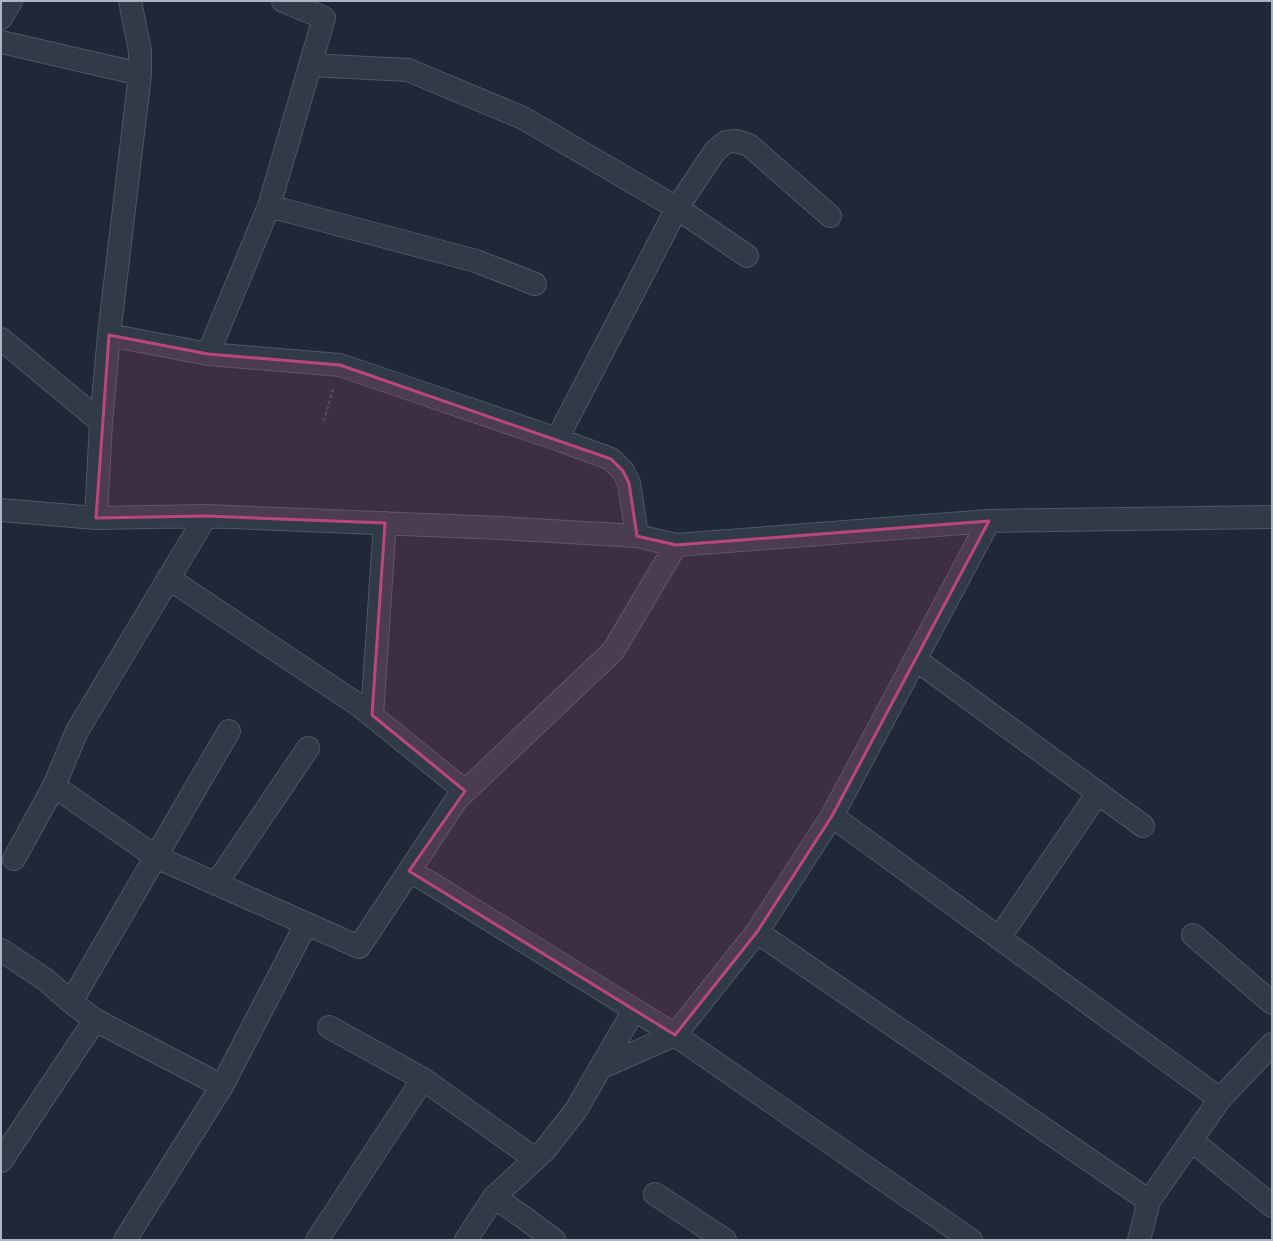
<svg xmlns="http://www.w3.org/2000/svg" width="1273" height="1241" viewBox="0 0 1273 1241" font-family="'Noto Sans',sans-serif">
	<rect width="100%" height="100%" fill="#1e2836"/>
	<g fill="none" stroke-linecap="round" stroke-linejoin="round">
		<defs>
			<path id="street" d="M 1,18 L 11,1
				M 1,42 L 140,74
				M 310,65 L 408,70 L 523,118 L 677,208 L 747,256
				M 269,206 L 476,261 L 535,284
				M 109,335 L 208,354 L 340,365 L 557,439 L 611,459 L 623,471 L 629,483 L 637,536
				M 1,339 L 101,422
				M 208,354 L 269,206 L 324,18 L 283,1
				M 557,439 L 677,208 L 715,151 L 726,142 L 736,141 L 749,145 L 830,216
				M 1,510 L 96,518 L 206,516 L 500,528 L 637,536 L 676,545 L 989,521 L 1272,517
				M 96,518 L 101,422 L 109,335 L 140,74 L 140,51 L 130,1
				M 168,578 L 360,706 L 465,791
				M 915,659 L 1143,826
				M 372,715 L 385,523
				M 54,786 L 156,857 L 359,947 L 457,799 L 613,651 L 676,545
				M 832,816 L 1220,1099
				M 14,859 L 54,786 L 77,731 L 206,516
				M 409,871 L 427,881 L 675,1035 L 971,1240
				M 216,884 L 308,748
				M 757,932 L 1149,1201
				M 1193,935 L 1272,1003
				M 999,938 L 1098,793
				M 1,950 L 46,980 L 71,1002 L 95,1020 L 222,1086
				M 71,1002 L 229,731
				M 329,1027 L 423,1079 L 535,1159
				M 600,1068 L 675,1035 L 757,932 L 832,816 L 989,521
				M 1191,1140 L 1272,1206
				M 1,1161 L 95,1020
				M 655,1194 L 725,1240
				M 494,1197 L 523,1217 L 554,1240
				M 125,1240 L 222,1086 L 306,924
				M 317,1240 L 423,1079
				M 466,1240 L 494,1197 L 544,1151 L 576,1110 L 634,1010
				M 1139,1240 L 1149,1201 L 1220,1099 L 1272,1044"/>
		</defs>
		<use href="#street" stroke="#4f5765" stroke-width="24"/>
		<path stroke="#3a5052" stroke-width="2.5" stroke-dasharray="3 3" stroke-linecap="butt" d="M 324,421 L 333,389"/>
		<use href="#street" stroke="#313a47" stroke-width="22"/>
	</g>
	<path fill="#bb477a" fill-opacity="0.2" stroke="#bb477a" stroke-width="3" stroke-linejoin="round" d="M 109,335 L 208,354 L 340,365 L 611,459 L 623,471 L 629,483 L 637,536 L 676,545 L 989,521 L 832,816 L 757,932 L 675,1035 L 409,871 L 465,791 L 372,715 L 385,523 L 206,516 L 96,518 Z"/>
	<rect width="1273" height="1241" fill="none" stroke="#abb4c4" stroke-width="4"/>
</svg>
